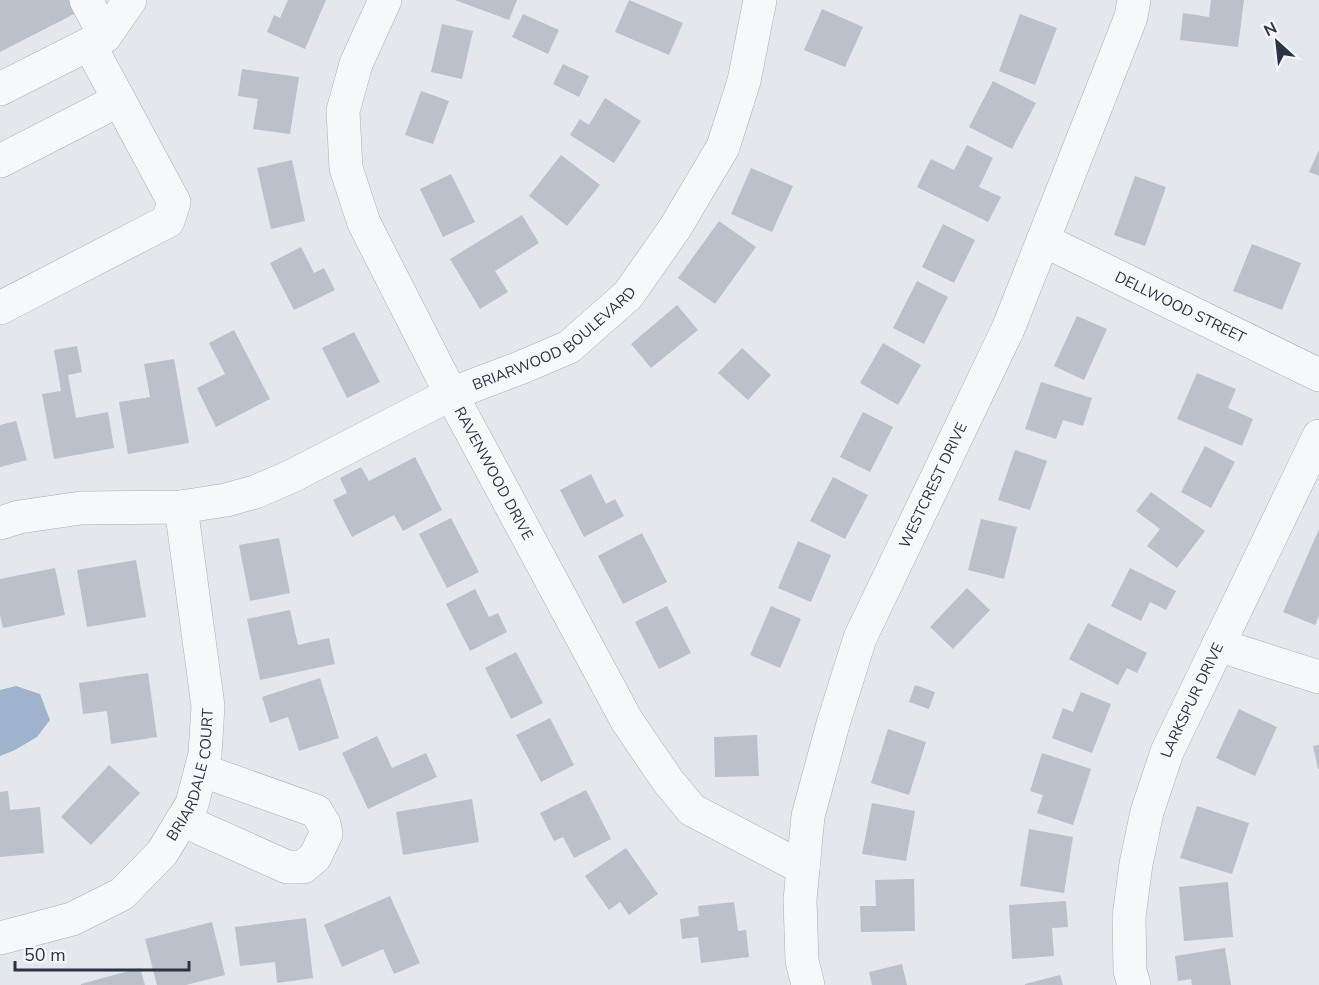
<svg xmlns="http://www.w3.org/2000/svg" width="1319" height="985" viewBox="0 0 1319 985" font-family="'Nunito Sans',sans-serif">
	<rect width="100%" height="100%" fill="#e4e7ec"/>
	<path fill="#9fb4cc" d="M 16,686 L 40,694 L 50,720 L 37,737 L 15,750 L 0,756 L 0,690 Z"/>
	<path fill="#bbc0ca" d="M 0,0 L 69,0 L 76,13 L 0,52 Z
		M 288,0 L 326,0 L 305,49 L 267,32 L 274,15 L 280,18 Z
		M 455,0 L 517,0 L 509,20 Z
		M 629,0 L 683,23 L 669,55 L 615,32 Z
		M 1211,0 L 1244,0 L 1238,47 L 1180,40 L 1183,13 L 1209,17 Z
		M 822,9 L 863,27 L 845,67 L 804,50 Z
		M 523,14 L 559,30 L 548,54 L 512,37 Z
		M 1020,14 L 1057,28 L 1035,85 L 999,71 Z
		M 442,24 L 473,31 L 462,79 L 431,72 Z
		M 563,64 L 589,76 L 579,97 L 553,84 Z
		M 242,69 L 299,77 L 290,134 L 253,129 L 258,99 L 238,96 Z
		M 993,81 L 1036,103 L 1012,149 L 969,127 Z
		M 421,91 L 449,101 L 433,144 L 405,135 Z
		M 605,98 L 641,121 L 614,163 L 570,135 L 580,119 L 589,125 Z
		M 967,145 L 993,158 L 979,187 L 1001,197 L 988,222 L 917,187 L 931,159 L 954,170 Z
		M 1319,150 L 1319,176 L 1309,172 Z
		M 561,155 L 600,185 L 567,226 L 529,196 Z
		M 292,160 L 305,221 L 271,229 L 257,168 Z
		M 751,168 L 793,186 L 772,232 L 731,214 Z
		M 451,174 L 475,222 L 443,237 L 420,189 Z
		M 1135,176 L 1166,187 L 1145,246 L 1114,235 Z
		M 522,215 L 539,243 L 495,271 L 508,292 L 480,309 L 450,259 Z
		M 719,221 L 756,247 L 715,304 L 678,278 Z
		M 943,224 L 975,240 L 954,283 L 922,267 Z
		M 1252,244 L 1301,263 L 1282,310 L 1233,291 Z
		M 301,247 L 314,273 L 324,268 L 335,290 L 294,310 L 270,263 Z
		M 917,281 L 948,297 L 924,344 L 893,328 Z
		M 677,305 L 698,330 L 651,368 L 631,344 Z
		M 1077,316 L 1107,329 L 1084,380 L 1054,366 Z
		M 234,330 L 270,399 L 216,427 L 197,388 L 225,374 L 209,343 Z
		M 354,332 L 380,382 L 347,398 L 322,348 Z
		M 883,343 L 921,365 L 898,405 L 860,383 Z
		M 77,346 L 82,372 L 68,375 L 76,418 L 108,412 L 114,448 L 54,459 L 42,394 L 61,391 L 54,350 Z
		M 742,348 L 771,375 L 748,400 L 718,373 Z
		M 174,359 L 189,443 L 128,454 L 119,402 L 150,397 L 144,364 Z
		M 1197,373 L 1236,389 L 1228,408 L 1253,419 L 1242,446 L 1177,419 Z
		M 1041,382 L 1092,398 L 1083,426 L 1063,420 L 1056,439 L 1025,429 Z
		M 863,412 L 893,427 L 870,472 L 840,457 Z
		M 16,421 L 27,460 L 0,467 L 0,425 Z
		M 1205,446 L 1235,462 L 1211,508 L 1181,492 Z
		M 1015,450 L 1047,461 L 1030,510 L 998,500 Z
		M 415,457 L 442,510 L 403,531 L 394,515 L 352,537 L 333,500 L 347,493 L 340,478 L 361,467 L 369,481 Z
		M 591,474 L 606,504 L 615,499 L 624,516 L 584,537 L 560,490 Z
		M 833,477 L 868,495 L 845,539 L 810,521 Z
		M 1151,492 L 1205,531 L 1177,568 L 1147,546 L 1160,529 L 1136,511 Z
		M 451,518 L 479,572 L 447,588 L 419,534 Z
		M 981,519 L 1017,527 L 1004,579 L 968,570 Z
		M 1319,529 L 1319,616 L 1315,625 L 1283,612 Z
		M 642,533 L 667,582 L 623,604 L 598,556 Z
		M 279,538 L 290,593 L 250,601 L 239,545 Z
		M 798,541 L 831,555 L 811,602 L 778,588 Z
		M 136,560 L 146,617 L 87,627 L 77,570 Z
		M 55,568 L 65,615 L 3,628 L 0,615 L 0,579 Z
		M 1130,568 L 1176,591 L 1166,610 L 1150,602 L 1141,621 L 1111,606 Z
		M 967,588 L 990,610 L 953,649 L 930,627 Z
		M 475,589 L 489,617 L 498,613 L 507,632 L 470,651 L 446,604 Z
		M 667,606 L 691,653 L 659,669 L 635,622 Z
		M 771,606 L 801,619 L 780,668 L 750,655 Z
		M 290,610 L 298,645 L 329,638 L 335,664 L 260,680 L 247,619 Z
		M 1088,623 L 1147,653 L 1137,673 L 1127,668 L 1118,685 L 1069,659 Z
		M 516,652 L 543,703 L 511,719 L 485,668 Z
		M 148,673 L 157,737 L 111,744 L 107,711 L 83,714 L 79,683 Z
		M 320,678 L 339,738 L 299,751 L 288,717 L 270,723 L 262,697 Z
		M 915,685 L 935,692 L 929,709 L 909,702 Z
		M 1081,692 L 1111,704 L 1092,753 L 1052,738 L 1063,708 L 1073,712 Z
		M 1239,709 L 1277,727 L 1255,776 L 1216,758 Z
		M 550,718 L 574,765 L 541,782 L 516,735 Z
		M 888,729 L 926,742 L 909,795 L 871,783 Z
		M 757,735 L 759,776 L 715,777 L 714,737 Z
		M 377,736 L 392,768 L 426,753 L 437,777 L 368,809 L 342,753 Z
		M 1319,745 L 1319,769 L 1318,769 L 1313,746 Z
		M 1042,753 L 1091,769 L 1073,825 L 1037,813 L 1043,795 L 1030,791 Z
		M 109,765 L 140,793 L 91,845 L 61,817 Z
		M 586,790 L 611,839 L 574,858 L 563,837 L 554,841 L 540,813 Z
		M 8,791 L 10,810 L 40,807 L 44,853 L 0,857 L 0,792 Z
		M 472,799 L 479,842 L 403,855 L 396,812 Z
		M 872,803 L 915,811 L 906,861 L 862,854 Z
		M 1197,806 L 1249,823 L 1232,874 L 1180,858 Z
		M 1029,829 L 1073,837 L 1064,893 L 1020,886 Z
		M 626,848 L 658,894 L 629,915 L 620,902 L 609,910 L 585,876 Z
		M 914,879 L 915,931 L 861,932 L 860,906 L 876,906 L 875,880 Z
		M 1228,882 L 1233,937 L 1184,941 L 1179,887 Z
		M 390,896 L 420,963 L 394,974 L 383,949 L 342,967 L 324,925 Z
		M 1066,901 L 1068,927 L 1052,928 L 1054,956 L 1012,959 L 1009,905 Z
		M 734,902 L 738,931 L 746,930 L 749,957 L 701,963 L 698,937 L 682,939 L 680,919 L 699,916 L 698,906 Z
		M 306,918 L 313,978 L 277,983 L 275,962 L 240,966 L 235,927 Z
		M 212,922 L 225,975 L 186,985 L 157,985 L 145,939 Z
		M 1225,948 L 1231,985 L 1192,985 L 1191,979 L 1178,981 L 1175,956 Z
		M 902,964 L 907,985 L 872,985 L 869,972 Z
		M 140,968 L 145,985 L 81,985 L 81,984 Z
		M 1060,975 L 1063,985 L 1025,985 L 1025,984 Z"/>
	<g fill="none" stroke-linecap="round" stroke-linejoin="round">
		<defs>
			<g id="minor">
				<path d="M 86,0 L 105,36 L 130,0"/>
				<path id="s1" d="M 385,0 L 356,64 L 343,111 L 346,168 L 364,223 L 451,394 L 627,721 L 668,781 L 692,810 L 803,868"/>
				<path d="M 0,89 L 105,36"/>
				<path d="M 0,161 L 119,100"/>
				<path id="s2" d="M 1043,240 L 1319,375"/>
				<path d="M 0,308 L 168,221 L 174,202 L 89,44"/>
				<path id="s3" d="M 0,523 L 19,517 L 81,508 L 181,507 L 226,500 L 255,492 L 292,476 L 451,394 L 522,367 L 569,347 L 628,295 L 675,228 L 723,147 L 744,81 L 760,0"/>
				<path d="M 1218,645 L 1319,677"/>
				<path d="M 182,820 L 287,867 L 303,867 L 315,857 L 326,834 L 324,824 L 316,811 L 201,770"/>
				<path id="s4" d="M 0,938 L 72,919 L 122,894 L 162,853 L 192,804 L 205,754 L 208,706 L 181,507"/>
				<path id="s5" d="M 808,985 L 802,961 L 800,900 L 808,816 L 833,724 L 860,638 L 1008,329 L 1131,17 L 1134,0"/>
				<path id="s6" d="M 1134,985 L 1130,971 L 1129,917 L 1136,864 L 1147,812 L 1167,752 L 1319,436"/>
			</g>
		</defs>
		<use href="#minor" stroke="#a9aeb7" stroke-width="34"/>
		<use href="#minor" stroke="#f7f8fa" stroke-width="33"/>
	</g>
	<g text-anchor="middle" stroke-width="4.5" stroke-linejoin="round" paint-order="stroke">
		<g font-size="15" fill="#2b3445" stroke="#f4f6f9">
			<text dy="5" stroke="none"><textPath href="#s2" startOffset="153">DELLWOOD STREET</textPath></text>
			<text dy="5" stroke="none"><textPath href="#s3" startOffset="596">BRIARWOOD BOULEVARD</textPath></text>
			<text dy="5" stroke="none"><textPath href="#s1" startOffset="516">RAVENWOOD DRIVE</textPath></text>
			<text dy="5" stroke="none"><textPath href="#s5" startOffset="525">WESTCREST DRIVE</textPath></text>
			<text dy="5" stroke="none"><textPath href="#s6" startOffset="296">LARKSPUR DRIVE</textPath></text>
			<text dy="5" stroke="none"><textPath href="#s4" startOffset="273">BRIARDALE COURT</textPath></text>
		</g>
	</g>
	<g transform="translate(1277 42) rotate(333)" stroke="#f4f6f9" stroke-width="4.5" paint-order="stroke">
	<path d="M0-4.5L10 22L0 15L-10 22Z" fill="#2b3445"/>
	<text y="-9" font-size="16" font-weight="bold" text-anchor="middle" fill="#2b3445">N</text>
	</g>
	<path d="M15 961v9h174v-9" fill="none" stroke="#2b3445" stroke-width="3"/>
	<text x="24" y="961" font-size="18" fill="#2b3445" stroke="#f4f6f9" stroke-width="4.5" paint-order="stroke">50 m</text>
</svg>
